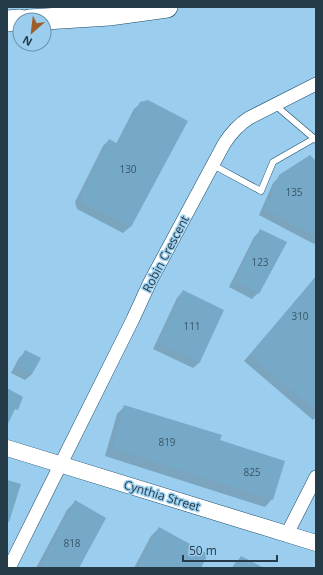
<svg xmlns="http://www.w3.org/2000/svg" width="323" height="575" viewBox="0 0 323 575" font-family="'Open Sans',sans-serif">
	<rect width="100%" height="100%" fill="#9acdee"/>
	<path fill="#0003" d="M 141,103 L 186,122 L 130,227 L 123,233 L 77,209 L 75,202 L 103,146 L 109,140 L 116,144 L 134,109 Z
		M 316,162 L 316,242 L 314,244 L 259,215 L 273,183 L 280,176 Z
		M 261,230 L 258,293 L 252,299 L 229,287 L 254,237 Z
		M 316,277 L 316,417 L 313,420 L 244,361 Z
		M 183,291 L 200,362 L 193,368 L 153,349 L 177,298 Z
		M 26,351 L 32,374 L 25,380 L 11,373 L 19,358 Z
		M 124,407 L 219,441 L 272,499 L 265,507 L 105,456 L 117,414 Z
		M 75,502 L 77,568 L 36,568 L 67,510 Z
		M 159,528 L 200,568 L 134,568 L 151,536 Z
		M 241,557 L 262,568 L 232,568 L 235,563 Z"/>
	<path fill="#76a8c8" d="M 148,100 L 188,121 L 131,227 L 83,203 L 81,195 L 109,139 L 118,144 L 140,102 Z
		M 310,155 L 316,161 L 316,236 L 265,209 L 279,175 Z
		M 260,229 L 287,242 L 259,294 L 235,281 Z
		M 316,276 L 316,411 L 250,355 Z
		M 183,290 L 224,310 L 200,362 L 159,343 Z
		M 25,350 L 41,358 L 32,374 L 17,366 Z
		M 7,388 L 23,397 L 18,410 L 15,409 L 7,426 Z
		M 124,405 L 222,435 L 220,440 L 285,461 L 273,500 L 112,448 Z
		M 7,480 L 21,484 L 9,522 L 7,522 Z
		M 75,500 L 106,518 L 79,568 L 39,568 Z
		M 159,527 L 208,554 L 201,568 L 137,568 Z
		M 241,556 L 264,568 L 234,568 Z"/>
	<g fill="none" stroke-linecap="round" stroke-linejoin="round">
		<defs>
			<path id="service" d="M 275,105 L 316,140
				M 213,165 L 261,191 L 273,162 L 315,138"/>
			<path id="minor" d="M 287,534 L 316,477
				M 9,568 L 133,319 L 150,282 L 224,144 C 231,133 238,125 249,118 L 316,84"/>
			<path id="tertiary" d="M 7,448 L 316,543"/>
			<path id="trunk" d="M 29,20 L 109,15 L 167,7
				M 7,21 L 20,20"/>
		</defs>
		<use href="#service" stroke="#194c68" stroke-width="7"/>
		<use href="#minor" stroke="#194c68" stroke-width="14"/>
		<use href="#tertiary" stroke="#194c68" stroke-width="17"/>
		<use href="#trunk" stroke="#194c68" stroke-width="22"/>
		<use href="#service" stroke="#fff" stroke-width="6"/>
		<use href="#minor" stroke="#fff" stroke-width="13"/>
		<use href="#tertiary" stroke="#fff" stroke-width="16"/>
		<use href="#trunk" stroke="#fff" stroke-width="21"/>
	</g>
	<g text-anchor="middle" stroke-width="3" stroke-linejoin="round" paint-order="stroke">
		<g font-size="10" fill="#3a5668">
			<text x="128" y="173">130</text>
			<text x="294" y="196">135</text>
			<text x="260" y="266">123</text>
			<text x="300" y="320">310</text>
			<text x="192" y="330">111</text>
			<text x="167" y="446">819</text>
			<text x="252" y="476">825</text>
			<text x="72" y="547">818</text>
		</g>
		<g font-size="12" fill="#263b48" stroke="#9acdee">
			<text transform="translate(166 254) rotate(-62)" y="4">Robin Crescent</text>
			<text transform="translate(162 496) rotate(17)" y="4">Cynthia Street</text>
		</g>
	</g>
	<rect width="323" height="575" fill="none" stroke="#263b48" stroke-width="16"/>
	<g transform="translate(32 32) rotate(208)"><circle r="19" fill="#9acdee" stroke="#6c93ac"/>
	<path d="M0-3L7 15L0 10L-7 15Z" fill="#9f5e29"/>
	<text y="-6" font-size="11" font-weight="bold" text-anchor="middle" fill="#263b48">N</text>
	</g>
	<path d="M183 555v6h94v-6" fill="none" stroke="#263b48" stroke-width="2"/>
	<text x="189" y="555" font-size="12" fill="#263b48" stroke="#9acdee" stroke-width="3" paint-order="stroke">50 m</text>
</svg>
